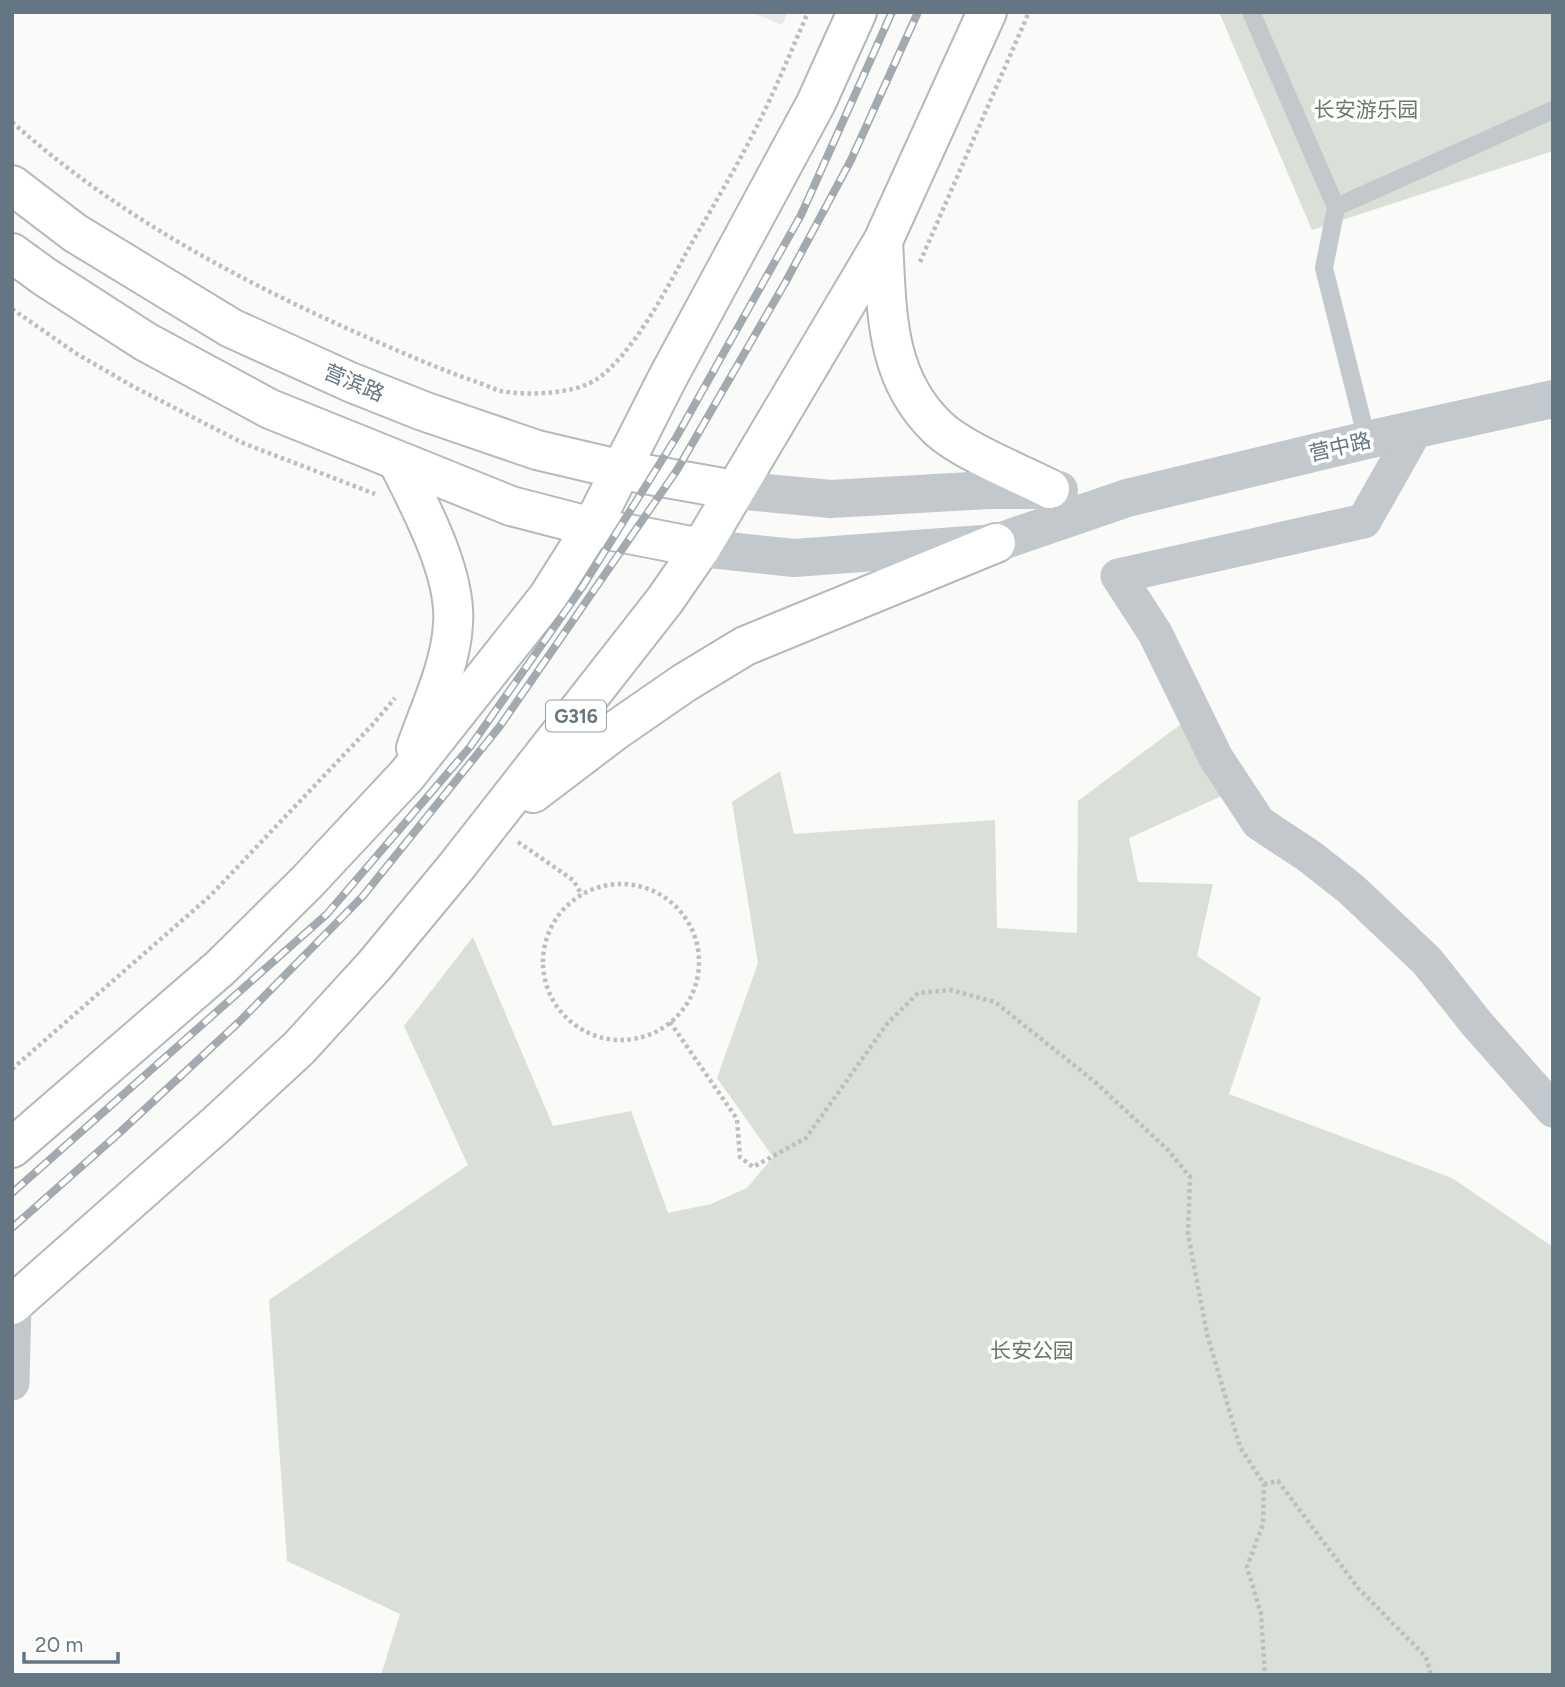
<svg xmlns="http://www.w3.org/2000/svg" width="1565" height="1687" viewBox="0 0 1565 1687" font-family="Figtree,'Noto Sans SC',sans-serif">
	<rect width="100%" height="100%" fill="#fafaf8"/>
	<path fill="#e8e9e9" d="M 751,12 L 788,12 L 782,25 Z"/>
	<path fill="#dadfd7" d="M 1219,12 L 1553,12 L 1553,151 L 1312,230 Z
		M 1181,724 L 1222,796 L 1129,838 L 1138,882 L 1213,884 L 1197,956 L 1261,998 L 1229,1094 L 1452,1178 L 1553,1247 L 1553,1675 L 381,1675 L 400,1614 L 287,1561 L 269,1300 L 468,1165 L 404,1026 L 473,937 L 553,1126 L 631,1111 L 668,1213 L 711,1204 L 747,1188 L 773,1157 L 717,1078 L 758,963 L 732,802 L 780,771 L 794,834 L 995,820 L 997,928 L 1077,933 L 1078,801 Z"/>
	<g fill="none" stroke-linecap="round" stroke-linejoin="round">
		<defs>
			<path id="primary" d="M 12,185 L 75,233 L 231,328 L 350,382 L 423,411 L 537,450 L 622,470 L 734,490
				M 12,253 L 45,277 L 146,342 L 270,409 L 511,506 L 592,527 L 701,548"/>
			<path id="trunk" d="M 883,241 C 887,309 884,376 937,427 C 960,450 1019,473 1050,489
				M 398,462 C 420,506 457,574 453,624 C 451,665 430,708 416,748
				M 533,793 L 616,730 L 684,683 L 745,646 L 996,543
				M 12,1148 L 220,968 L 307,882 L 407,775 L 548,597 L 592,527 L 668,377 L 816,103 L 857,12
				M 12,1305 L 218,1123 L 299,1048 L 374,966 L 456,867 L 665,600 L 701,548 L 883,241 L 987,12"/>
		</defs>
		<use href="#primary" stroke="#b5babe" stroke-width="42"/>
		<use href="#trunk" stroke="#b4b9bd" stroke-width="42"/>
		<path stroke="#bbbfc2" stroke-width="4.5" stroke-dasharray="3.5 3.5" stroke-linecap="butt" d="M 12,122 C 119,218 249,286 380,343 C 410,356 440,369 471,380 C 481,383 491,388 501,391 C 527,396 576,394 597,379 C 631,356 666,291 685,255 C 710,211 737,167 759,122 C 777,86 792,49 808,12
			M 920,262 L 1029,12
			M 12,309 L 77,354 L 134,387 L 243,443 L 375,494
			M 518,842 L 573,880 L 582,895
			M543 962a78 78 0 1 1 156 0a78 78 0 1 1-156 0Z
			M 670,1022 L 737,1119 L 740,1157 L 753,1167 L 806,1138 L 887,1024 L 918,993 L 951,990 L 995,1002 L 1095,1082 L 1168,1150 L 1190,1177 L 1188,1234 L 1207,1334 L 1240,1447 L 1264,1484 L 1263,1524 L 1247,1567 L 1261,1614 L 1265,1675
			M 12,1069 L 210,896 L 374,723 L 395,698
			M 1264,1484 L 1278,1481 L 1358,1588 L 1426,1657 L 1431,1675"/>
		<path stroke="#c3c8cc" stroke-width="18" d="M 1251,12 L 1336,207 L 1553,110
			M 1336,207 L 1324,268 L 1367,440"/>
		<path stroke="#c3c8cc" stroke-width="35" d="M 1416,429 L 1364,521 L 1118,576 L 1155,633 L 1216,758 L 1259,823 L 1309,856 L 1351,889 L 1427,961 L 1477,1024 L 1553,1110
			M 12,1383 L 14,1304"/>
		<path stroke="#c3c8cc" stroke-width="38" d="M 734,490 L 831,499 L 988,490 L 1059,490
			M 701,548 L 794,558 L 996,543 L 1127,498 L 1367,440 L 1553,399"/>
		<use href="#primary" stroke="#fff" stroke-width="38"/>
		<use href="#trunk" stroke="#fff" stroke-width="38"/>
		<defs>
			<path id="rail" d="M 12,1193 L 327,914 L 470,747 L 583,586 L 677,436 L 801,215 L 892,12
				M 12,1228 L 117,1135 L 239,1022 L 363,896 L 500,726 L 677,470 L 785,283 L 851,160 L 918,12"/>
		</defs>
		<use href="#rail" stroke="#a2aab0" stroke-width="8"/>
		<use href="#rail" stroke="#fff" stroke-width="5" stroke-dasharray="16" stroke-linecap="butt"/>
	</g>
	<g text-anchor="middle" stroke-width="7" stroke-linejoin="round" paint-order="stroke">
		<rect fill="#fff" stroke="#939fa8" stroke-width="2" x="546" y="700.5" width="60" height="31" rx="5"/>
		<g font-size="19" font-weight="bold" fill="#657683">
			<text x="576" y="723">G316</text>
		</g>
		<g font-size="21" fill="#687a64" stroke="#fff">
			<text x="1366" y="117">长安游乐园</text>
			<text x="1032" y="1358">长安公园</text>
		</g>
		<g font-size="21" fill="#657683" stroke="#fff">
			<text transform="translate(354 383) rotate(23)" y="7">营滨路</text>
			<text transform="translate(1340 447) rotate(-13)" y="7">营中路</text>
		</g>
	</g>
	<rect width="1565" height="1687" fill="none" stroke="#657683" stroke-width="28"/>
	<path d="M24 1652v10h94v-10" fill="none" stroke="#657683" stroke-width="3.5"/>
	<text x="35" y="1652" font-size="21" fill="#657683" stroke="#ffffff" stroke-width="5" paint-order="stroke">20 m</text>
</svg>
